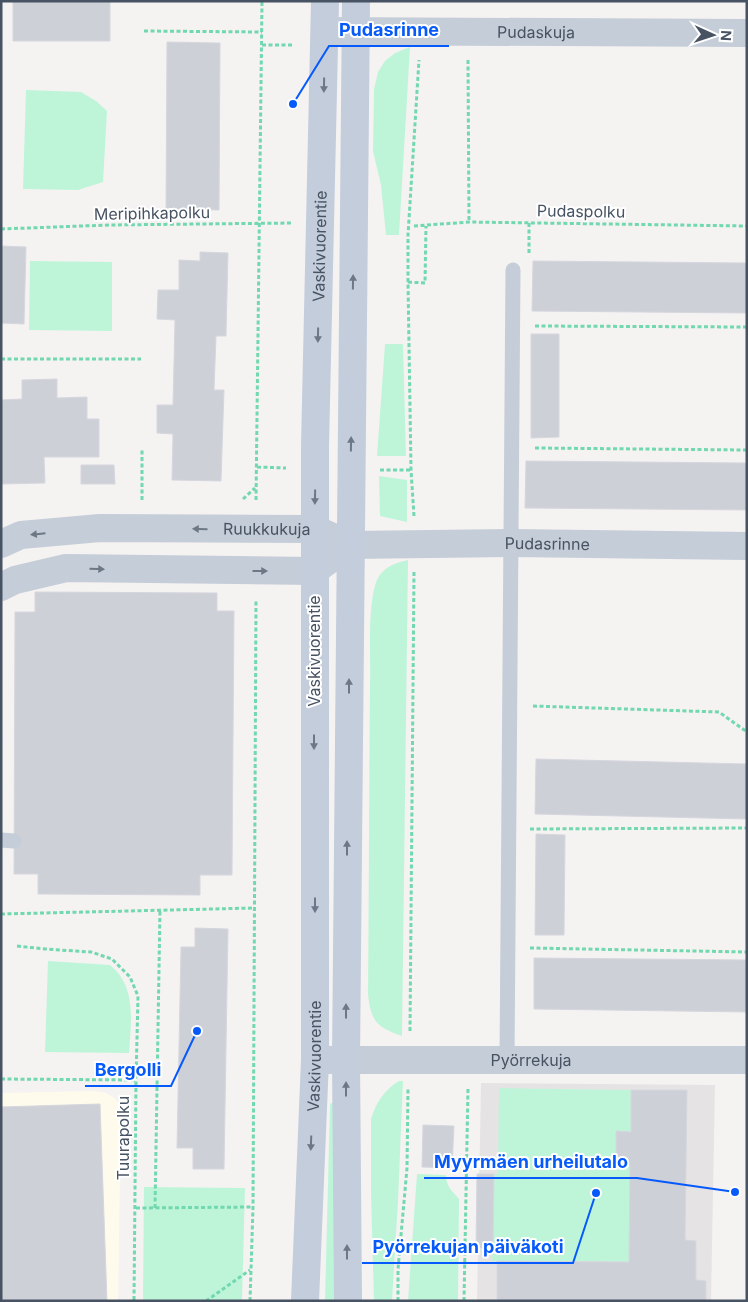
<svg xmlns="http://www.w3.org/2000/svg" width="748" height="1302" viewBox="0 0 748 1302" font-family="Inter,sans-serif">
	<rect width="100%" height="100%" fill="#f5f2f2"/>
	<path fill="#fefbec" d="M 93,1091 L 106,1093 L 116,1099 L 121,1109 L 118,1301 L 1,1301 L 1,1093 Z"/>
	<path fill="#e6e3e4" d="M 481,1083 L 715,1085 L 711,1301 L 477,1301 Z"/>
	<path fill="#bef5d8" d="M 410,47 L 399,235 L 386,235 L 381,185 L 373,151 L 374,89 L 378,72 L 385,61 L 395,53 Z
		M 26,90 L 81,92 L 96,101 L 107,111 L 103,182 L 78,190 L 23,189 Z
		M 30,261 L 112,262 L 112,331 L 29,330 Z
		M 385,344 L 403,344 L 406,456 L 377,456 Z
		M 379,476 L 407,480 L 407,522 L 380,516 Z
		M 408,560 L 402,1036 C 376,1027 371,1021 368,994 C 369,891 369,788 370,686 C 371,658 367,604 377,580 C 383,567 395,563 408,560 Z
		M 48,961 L 110,965 C 137,987 131,1022 129,1053 L 45,1052 Z
		M 399,1081 L 403,1081 L 398,1201 L 392,1301 L 374,1301 L 371,1194 L 371,1119 C 376,1103 384,1090 399,1081 Z
		M 499,1088 L 631,1090 L 631,1132 L 617,1131 L 616,1165 L 630,1165 L 629,1262 L 492,1261 L 494,1174 L 498,1174 Z
		M 335,1102 L 340,1301 L 325,1301 L 330,1105 L 331,1103 Z
		M 417,1174 L 446,1175 C 446,1186 452,1191 459,1199 L 458,1301 L 408,1301 Z
		M 144,1187 L 245,1188 L 242,1301 L 143,1301 Z"/>
	<path fill="#ced0d8" stroke="#d6d7de" d="M 13,1 L 110,1 L 110,41 L 13,41 Z
		M 167,42 L 220,43 L 219,210 L 166,209 Z
		M 1,246 L 26,247 L 24,324 L 1,323 Z
		M 200,252 L 228,253 L 226,336 L 216,336 L 214,390 L 224,390 L 221,481 L 172,480 L 173,434 L 157,433 L 157,405 L 173,405 L 175,320 L 157,319 L 158,290 L 179,290 L 179,260 L 200,261 Z
		M 533,261 L 747,263 L 747,313 L 532,311 Z
		M 531,334 L 559,334 L 559,437 L 531,438 Z
		M 57,379 L 57,398 L 87,397 L 87,419 L 99,419 L 99,457 L 44,457 L 45,483 L 1,484 L 1,400 L 22,399 L 22,380 Z
		M 526,461 L 747,463 L 747,510 L 525,508 Z
		M 81,465 L 114,465 L 115,484 L 81,484 Z
		M 35,592 L 217,593 L 217,611 L 234,611 L 232,875 L 200,875 L 200,895 L 38,894 L 38,874 L 14,874 L 15,612 L 35,612 Z
		M 536,759 L 747,764 L 747,819 L 535,814 Z
		M 536,834 L 565,835 L 564,935 L 535,935 Z
		M 195,928 L 228,929 L 224,1169 L 193,1169 L 193,1148 L 177,1148 L 181,947 L 195,947 Z
		M 534,958 L 747,960 L 747,1012 L 534,1009 Z
		M 631,1090 L 687,1090 L 685,1240 L 696,1241 L 696,1280 L 706,1281 L 706,1301 L 497,1301 L 497,1261 L 629,1262 L 630,1165 L 616,1165 L 616,1131 L 631,1132 Z
		M 100,1104 L 107,1301 L 1,1301 L 1,1107 Z
		M 423,1125 L 454,1126 L 452,1168 L 422,1167 Z
		M 477,1174 L 494,1174 L 493,1248 L 476,1248 Z"/>
	<g fill="none" stroke-linecap="round" stroke-linejoin="round">
		<path stroke="#71d8af" stroke-width="3" stroke-dasharray="4 2.5" stroke-linecap="butt" d="M 144,31 L 262,32
			M 262,45 L 294,45
			M 468,60 L 469,222
			M 529,223 L 529,255
			M 414,226 L 469,222 L 747,226
			M 1,229 L 109,225 L 292,223
			M 408,282 L 425,283 L 426,226
			M 535,326 L 747,327
			M 1,359 L 141,359
			M 535,448 L 747,450
			M 257,467 L 286,468
			M 380,470 L 411,470
			M 243,499 L 255,488
			M 142,500 L 142,449
			M 256,500 L 262,1
			M 414,516 L 411,470 L 408,282 L 408,235 L 419,60
			M 533,706 L 719,712 L 747,732
			M 530,829 L 747,828
			M 1,914 L 254,908
			M 17,946 L 45,949 L 91,952 L 112,959 L 130,977 L 138,996 L 136,1080
			M 530,948 L 747,952
			M 410,1031 L 414,572
			M 1,1079 L 136,1080 L 134,1301
			M 136,1208 L 253,1207
			M 155,1208 L 160,909
			M 206,1301 L 250,1270
			M 250,1301 L 253,1207 L 256,599
			M 398,1301 L 398,1269 L 407,1168 L 408,1089
			M 464,1301 L 468,1088"/>
		<path stroke="#c5cdd8" stroke-width="15" d="M 1,840 L 14,841
			M 507,1060 L 513,270"/>
		<g stroke="#c5cdd8" stroke-width="28">
			<path id="s1" d="M 325,31 L 747,33"/>
			<path id="s2" d="M 1,544 L 21,535 L 100,528 L 315,529 L 350,545 L 511,543 L 747,546"/>
			<path d="M 1,587 L 15,580 L 66,568 L 314,571 L 350,545"/>
			<path id="s3" d="M 315,1060 L 747,1060"/>
		</g>
		<g stroke="#c3cddc" stroke-width="28">
			<path id="s4" d="M 305,1301 L 315,1060 L 315,446 L 325,1"/>
			<path d="M 348,1301 L 346,1060 L 356,1"/>
		</g>
	</g>
	<defs><path id="oneway-solid" d="M-6-.8H1V-3.2L6.5 0L1 3.2V.8H-6Z" transform="scale(1.25)"/></defs>
	<g fill="#6c7887">
		<use href="#oneway-solid" transform="translate(324 85) rotate(91)"/>
		<use href="#oneway-solid" transform="translate(353 282) rotate(-89)"/>
		<use href="#oneway-solid" transform="translate(318 335) rotate(91)"/>
		<use href="#oneway-solid" transform="translate(351 444) rotate(-89)"/>
		<use href="#oneway-solid" transform="translate(315 497) rotate(91)"/>
		<use href="#oneway-solid" transform="translate(349 686) rotate(-90)"/>
		<use href="#oneway-solid" transform="translate(314 742) rotate(90)"/>
		<use href="#oneway-solid" transform="translate(347 848) rotate(-90)"/>
		<use href="#oneway-solid" transform="translate(315 905) rotate(90)"/>
		<use href="#oneway-solid" transform="translate(346 1011) rotate(-90)"/>
		<use href="#oneway-solid" transform="translate(346 1089) rotate(-90)"/>
		<use href="#oneway-solid" transform="translate(311 1143) rotate(92)"/>
		<use href="#oneway-solid" transform="translate(347 1252) rotate(-90)"/>
	</g>
	<g fill="#6d7885">
		<use href="#oneway-solid" transform="translate(200 529) rotate(-179)"/>
		<use href="#oneway-solid" transform="translate(38 534) rotate(174)"/>
		<use href="#oneway-solid" transform="translate(97 569) rotate(1)"/>
		<use href="#oneway-solid" transform="translate(260 571)"/>
	</g>
	<g text-anchor="middle" stroke-width="4" stroke-linejoin="round" paint-order="stroke">
		<g font-size="16" fill="#475362" stroke="#fff">
			<text dy="6" stroke="none"><textPath href="#s1" startOffset="211">Pudaskuja</textPath></text>
			<text transform="translate(581 211) rotate(1)" y="6">Pudaspolku</text>
			<text transform="translate(152 213) rotate(-1)" y="6">Meripihkapolku</text>
			<text dy="6" stroke="none"><textPath href="#s4" startOffset="1055">Vaskivuorentie</textPath></text>
			<text dy="6" stroke="none"><textPath href="#s2" startOffset="268">Ruukkukuja</textPath></text>
			<text dy="6" stroke="none"><textPath href="#s2" startOffset="552">Pudasrinne</textPath></text>
			<text transform="translate(314 651) rotate(-90)" y="6">Vaskivuorentie</text>
			<text dy="6" stroke="none"><textPath href="#s4" startOffset="245">Vaskivuorentie</textPath></text>
			<text dy="6" stroke="none"><textPath href="#s3" startOffset="216">Pyörrekuja</textPath></text>
			<text transform="translate(123 1138) rotate(-90)" y="6">Tuurapolku</text>
		</g>
	</g>
	<path fill="none" stroke="#065afb" stroke-width="2" d="M293 104L329 46H449M197 1031L171 1086H85M735 1192L637 1178H424M596 1193L573 1263H362"/>
	<g fill="#065afb" stroke="#fff" stroke-width="2">
		<circle cx="293" cy="104" r="5"/>
		<circle cx="197" cy="1031" r="5"/>
		<circle cx="735" cy="1192" r="5"/>
		<circle cx="596" cy="1193" r="5"/>
	</g>
	<g font-size="18" text-anchor="middle" font-weight="bold" fill="#065afb" stroke="#fff" stroke-width="4" stroke-linejoin="round" paint-order="stroke">
		<text x="389" y="36">Pudasrinne</text>
		<text x="128" y="1076">Bergolli</text>
		<text x="531" y="1168">Myyrmäen urheilutalo</text>
		<text x="468" y="1253">Pyörrekujan päiväkoti</text>
	</g>
	<rect width="748" height="1302" fill="none" stroke="#475362" stroke-width="5"/>
	<g transform="translate(713 35) rotate(93)" stroke="#ffffff" stroke-width="4" paint-order="stroke">
	<path d="M0-4L9 19L0 12L-9 19Z" fill="#475362"/>
	<text y="-8" font-size="14" font-weight="bold" text-anchor="middle" fill="#475362">N</text>
	</g>
</svg>
